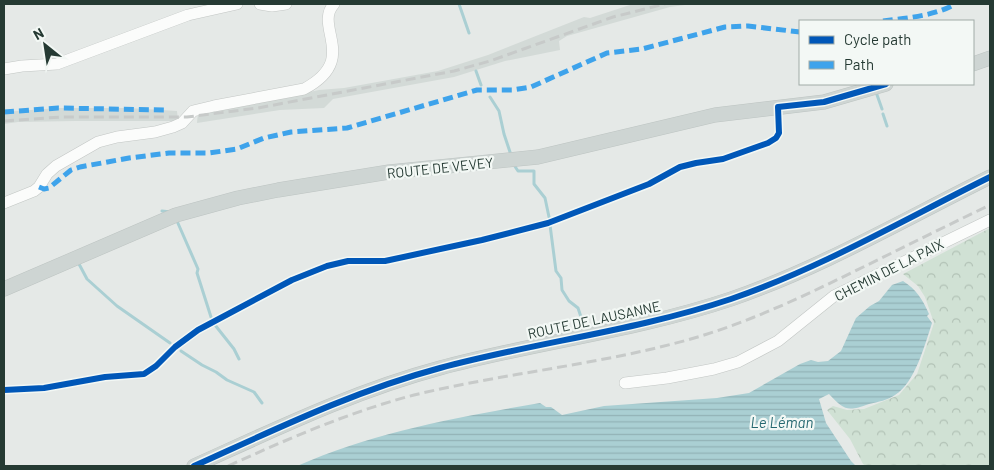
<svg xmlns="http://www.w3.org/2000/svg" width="994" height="470" viewBox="0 0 994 470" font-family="Barlow,sans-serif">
	<defs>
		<pattern id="park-crowns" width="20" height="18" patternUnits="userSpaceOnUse" patternTransform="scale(1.25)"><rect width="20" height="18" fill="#d0e1d4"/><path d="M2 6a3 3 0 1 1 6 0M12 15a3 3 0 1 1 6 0" fill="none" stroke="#b2c2b6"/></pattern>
		<pattern id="water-rules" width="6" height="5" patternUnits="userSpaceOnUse" patternTransform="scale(1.25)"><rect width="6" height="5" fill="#aacfd3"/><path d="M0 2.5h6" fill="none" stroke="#92b2b6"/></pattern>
	</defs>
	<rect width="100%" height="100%" fill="#e5e9e7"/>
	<path fill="#d3dad7" d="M 633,4 L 692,4 L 670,7 L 567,36 L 559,41 L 560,50 L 505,61 L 454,77 L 333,99 L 324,108 L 280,110 L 197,123 L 198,112 L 258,103 L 319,90 L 344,88 L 438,71 L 488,55 L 584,17 L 590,18 Z
		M 58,108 L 129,108 L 177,111 L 178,121 L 75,121 L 18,122 L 4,124 L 4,112 Z"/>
	<path fill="url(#park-crowns)" d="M 990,228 L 990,466 L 866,466 L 863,464 L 850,439 L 827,410 L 833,406 L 847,410 L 864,409 L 899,395 L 917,374 L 934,323 L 925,297 L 918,286 L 903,274 Z"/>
	<path fill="url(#water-rules)" d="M 903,281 C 916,289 923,300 929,314 L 927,316 L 932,323 C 925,344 915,383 895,395 C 888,400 878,402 869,404 C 847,412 844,410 829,394 L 819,399 L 826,423 L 851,461 L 856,466 L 297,466 C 374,432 458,417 540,403 L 546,407 L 551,407 L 562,415 L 604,406 L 717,398 L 749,393 L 800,364 L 811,360 L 818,362 L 828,361 L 841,351 L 856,318 L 870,306 L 879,301 L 892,285 Z"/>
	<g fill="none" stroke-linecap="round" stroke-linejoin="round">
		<path stroke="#aacfd3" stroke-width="3" d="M 459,4 L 469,33
			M 476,71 L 481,85
			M 876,92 L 882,109
			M 490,97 L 499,111 L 504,134 L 511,155
			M 883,114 L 887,126
			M 514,165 L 518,171 L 534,171 L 534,184 L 545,198 L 549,217
			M 162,211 L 171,212
			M 177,221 L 198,269 L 197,273 L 211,317
			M 550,225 L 556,271 L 561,278 L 562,290 L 569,301 L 578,308 L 583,323
			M 79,264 L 87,279 L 117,306 L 170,343
			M 215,325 L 234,349 L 239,359
			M 181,351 L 202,365 L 216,372 L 227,380 L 254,392 L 262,403"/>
		<defs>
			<path id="minor" d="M 260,4 L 272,6 L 286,4
				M 4,69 L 22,66 L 57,64 L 188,15 L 237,4
				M 4,203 L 34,191 L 39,187 L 47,174 L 56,166 L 98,142 L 117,137 L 155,132 L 173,127 L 182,123 L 193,111 L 214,106 L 304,89 C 360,59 313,27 334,4
				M 625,383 L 667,378 L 714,369 L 738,362 L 778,341 L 834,296 L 990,220"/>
			<path id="major" d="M 973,64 L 990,58
				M 4,289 L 176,215 L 238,198 L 278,190 L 389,172 L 538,157 L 715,115 L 824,102 L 886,84
				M 194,466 C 274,430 354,391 440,368 C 536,342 636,331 731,299 C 821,268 905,219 990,177"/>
		</defs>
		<use href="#minor" stroke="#c2c6c4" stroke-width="12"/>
		<use href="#major" stroke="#bdc4c2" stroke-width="15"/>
		<use href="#minor" stroke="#fbfcfb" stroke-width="11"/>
		<use href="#major" stroke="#ced5d3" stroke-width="14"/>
		<path stroke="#c7cac9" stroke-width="3" stroke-dasharray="10 5" stroke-linecap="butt" d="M 4,121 L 61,117 L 187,117 L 258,108 L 454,71 L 490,61 L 613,17 L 665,4
			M 228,466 C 288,439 349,412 414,395 C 509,372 608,364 701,336 C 753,320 802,297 851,273 C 898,250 944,227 990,205"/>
		<path stroke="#3ea3eb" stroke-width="5" stroke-dasharray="10 5" stroke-linecap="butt" d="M 883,21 C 906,18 935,16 955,4
			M 4,112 L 58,108 L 166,110
			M 39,187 L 44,189 L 49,188 L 71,170 L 80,167 L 129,158 L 169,153 L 209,153 L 237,149 L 264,138 L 291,132 L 347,128 L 477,90 L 512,90 L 531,87 L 607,53 L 642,49 L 725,27 L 748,26 L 800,32"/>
		<defs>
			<path id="cycleway" d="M 4,390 L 44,388 L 105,377 L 144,374 L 156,366 L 175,347 L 198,330 L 292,280 L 327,266 L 348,261 L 385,261 L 482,240 L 548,223 L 649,184 L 680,167 L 696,163 L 723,159 L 768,143 L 776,138 L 779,133 L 778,107 L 824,102 L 886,84
				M 194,466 C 274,430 354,391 440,368 C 536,342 636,331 731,299 C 821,268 905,219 990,177"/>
		</defs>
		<use href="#cycleway" stroke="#f3f8f5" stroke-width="9"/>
		<use href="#cycleway" stroke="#0057b8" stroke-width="6"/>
	</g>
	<g text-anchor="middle" stroke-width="4.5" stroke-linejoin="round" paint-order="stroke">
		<g font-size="14" fill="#253a33" stroke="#f3f8f5">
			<text transform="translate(440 168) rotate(-6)" y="5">ROUTE DE VEVEY</text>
			<text transform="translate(889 270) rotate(-27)" y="5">CHEMIN DE LA PAIX</text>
			<text transform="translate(594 320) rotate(-12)" y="5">ROUTE DE LAUSANNE</text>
		</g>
		<g font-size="15" font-style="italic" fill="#256870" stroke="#f3f8f5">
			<text x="782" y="428">Le Léman</text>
		</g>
	</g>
	<rect width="994" height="470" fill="none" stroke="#253a33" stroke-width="10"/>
	<rect x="799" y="20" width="175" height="65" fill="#f3f8f5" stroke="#a1aca7"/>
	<rect x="809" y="36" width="25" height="8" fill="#0057b8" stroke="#a1aca7"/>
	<text x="844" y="45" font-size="15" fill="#253a33">Cycle path</text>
	<rect x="809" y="61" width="25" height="8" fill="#3ea3eb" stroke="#a1aca7"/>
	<text x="844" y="70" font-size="15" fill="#253a33">Path</text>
	<g transform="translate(45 45) rotate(330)" stroke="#f3f8f5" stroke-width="4" paint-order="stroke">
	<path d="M0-4L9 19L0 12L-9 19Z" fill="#253a33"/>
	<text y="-8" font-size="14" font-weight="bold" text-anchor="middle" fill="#253a33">N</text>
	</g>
</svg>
